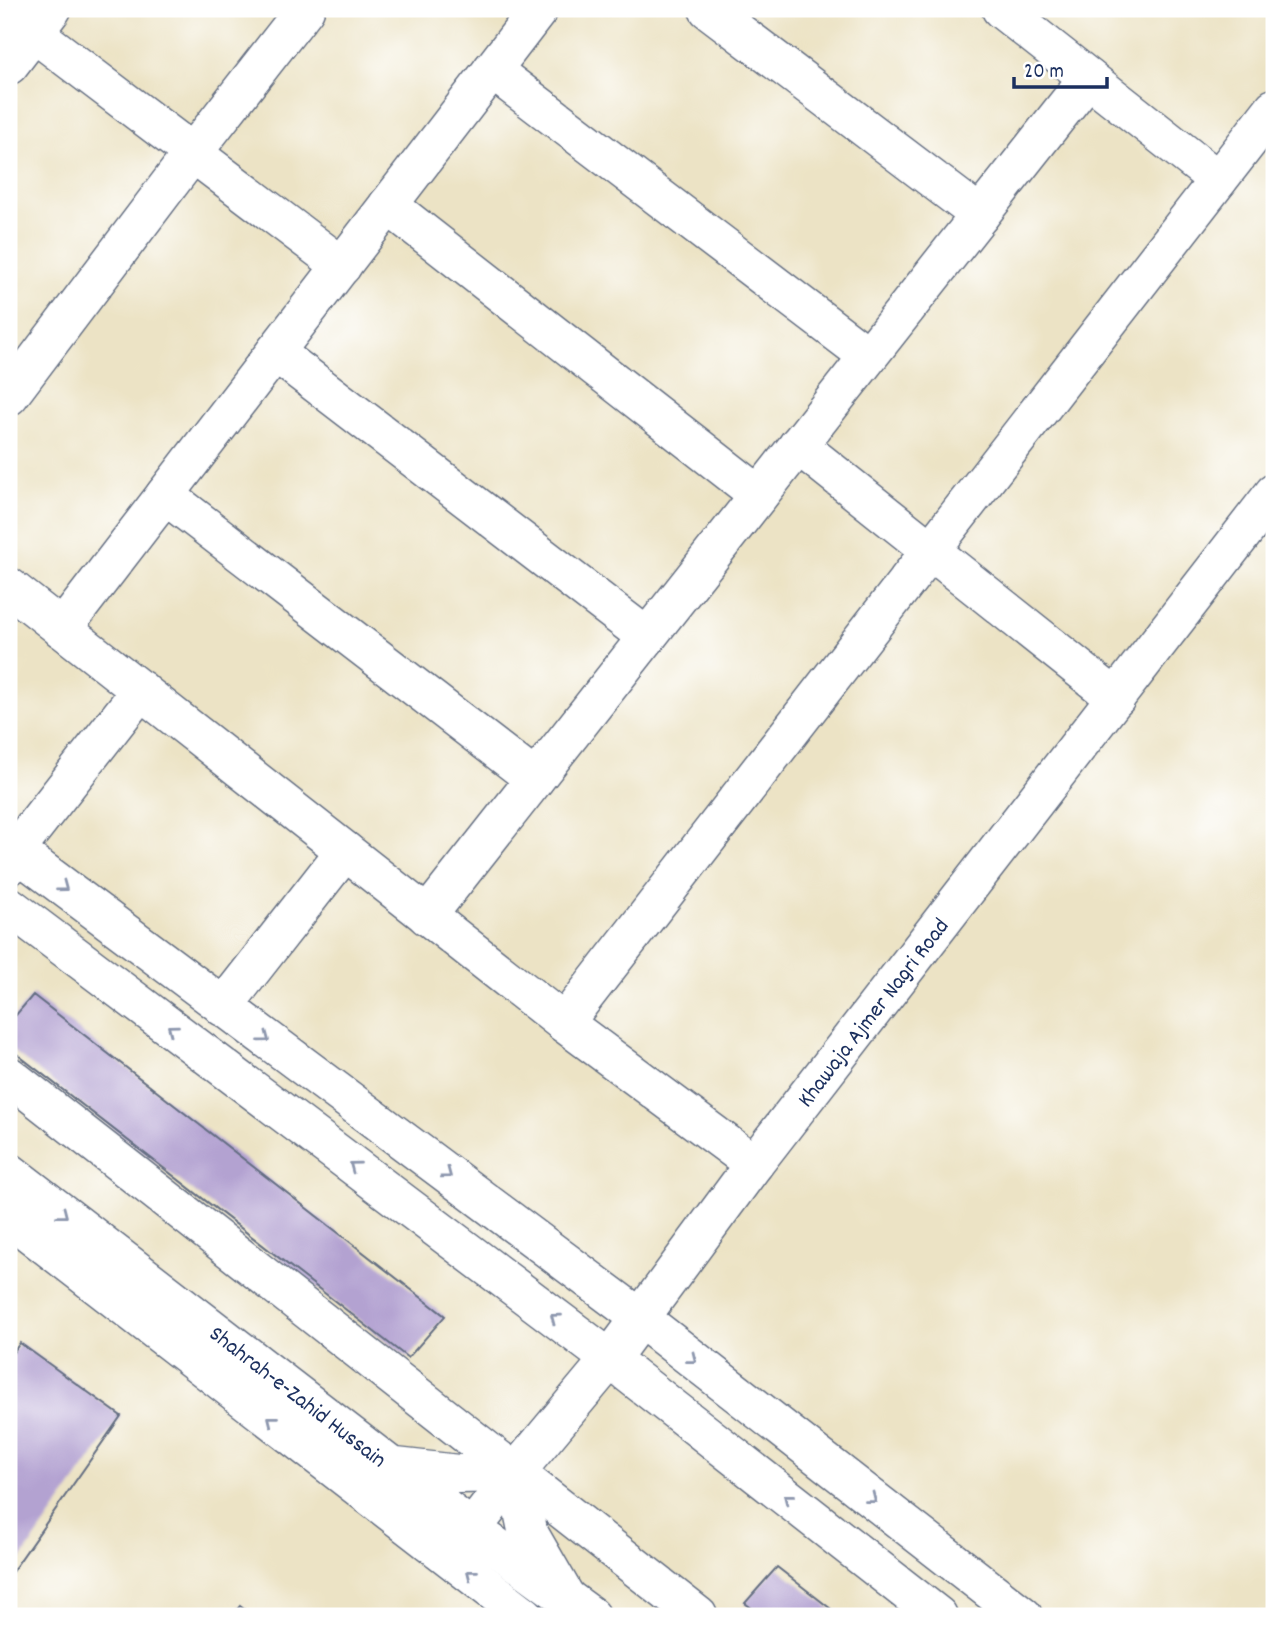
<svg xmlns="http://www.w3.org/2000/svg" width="1283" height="1625" viewBox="0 0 1283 1625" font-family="Dekko,sans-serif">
	<rect width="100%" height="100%" fill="#fff"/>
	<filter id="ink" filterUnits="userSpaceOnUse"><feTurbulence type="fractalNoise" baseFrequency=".0143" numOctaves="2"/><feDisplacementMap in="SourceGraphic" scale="14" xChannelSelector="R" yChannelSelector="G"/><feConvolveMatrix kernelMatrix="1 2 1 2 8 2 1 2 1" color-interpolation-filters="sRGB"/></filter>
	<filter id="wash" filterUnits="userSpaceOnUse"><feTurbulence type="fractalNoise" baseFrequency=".00686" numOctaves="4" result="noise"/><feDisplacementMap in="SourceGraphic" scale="28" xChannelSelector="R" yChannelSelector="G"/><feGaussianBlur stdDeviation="1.57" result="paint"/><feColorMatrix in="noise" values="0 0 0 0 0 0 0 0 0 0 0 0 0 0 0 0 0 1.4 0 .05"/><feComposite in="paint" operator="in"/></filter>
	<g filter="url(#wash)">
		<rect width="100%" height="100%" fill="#ece3c5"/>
		<g id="blocks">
			<path fill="#b3a2d1" d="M 33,995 L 445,1316 L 408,1358 L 9,1048 L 9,1023 Z
				M 20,1343 L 121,1416 L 9,1576 L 9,1358 Z
				M 777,1567 L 840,1616 L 762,1616 L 745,1603 Z
				M 240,1606 L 253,1616 L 232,1616 Z"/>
		</g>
	</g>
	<g filter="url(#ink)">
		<use href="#blocks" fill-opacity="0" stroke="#646e82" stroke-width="2"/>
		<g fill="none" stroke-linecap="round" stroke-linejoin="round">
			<defs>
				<g id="minor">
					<path d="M 708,9 L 980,215"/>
					<path d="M 1001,9 L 1218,180"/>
					<path d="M 9,14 L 342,266"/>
					<path d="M 9,65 L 52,9"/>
					<path d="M 492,70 L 868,356"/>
					<path d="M 388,205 L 759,495"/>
					<path d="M 275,352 L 647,637"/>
					<path d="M 9,396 L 192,154 L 305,9"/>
					<path d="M 798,445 L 1116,698"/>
					<path d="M 165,495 L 535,779"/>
					<path d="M 9,587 L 564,1023 L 754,1164"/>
					<path d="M 62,629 L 539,9"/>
					<path d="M 9,846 L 639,1317 L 1023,1616"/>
					<path d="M 9,866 L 15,851 L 141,690"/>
					<path d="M 9,906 L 610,1359 L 938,1616"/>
					<path d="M 427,916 L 1088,78"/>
					<path d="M 223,1007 L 345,851"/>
					<path d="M 564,1023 L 1274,108"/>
					<path d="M 9,1076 L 698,1616"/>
					<path d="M 378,1465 L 458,1474 L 515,1473"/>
					<path d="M 515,1473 L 527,1530 L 569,1603"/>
					<path id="s1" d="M 472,1529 L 515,1473 L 610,1359 L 754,1164 L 1274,493"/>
				</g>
				<g id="major">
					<path id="s2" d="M 9,1172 L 472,1529 L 591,1616"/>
					<path d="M 9,1217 L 525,1616"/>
				</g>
			</defs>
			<use href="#minor" stroke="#646e82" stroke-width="41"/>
			<use href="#major" stroke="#646e82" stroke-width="41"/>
			<use href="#minor" stroke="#fff" stroke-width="38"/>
			<use href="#major" stroke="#fff" stroke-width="38"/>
		</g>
		<defs><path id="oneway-chevron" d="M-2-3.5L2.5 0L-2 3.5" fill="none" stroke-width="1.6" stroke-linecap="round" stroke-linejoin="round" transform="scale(1.75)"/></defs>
		<g stroke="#8d97ae">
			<use href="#oneway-chevron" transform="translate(63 887) rotate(37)"/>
			<use href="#oneway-chevron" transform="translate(172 1029) rotate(-143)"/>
			<use href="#oneway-chevron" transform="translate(265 1038) rotate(37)"/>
			<use href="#oneway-chevron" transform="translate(354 1166) rotate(-143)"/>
			<use href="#oneway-chevron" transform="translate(447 1174) rotate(37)"/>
			<use href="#oneway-chevron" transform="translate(63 1214) rotate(38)"/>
			<use href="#oneway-chevron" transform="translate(555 1318) rotate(-143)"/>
			<use href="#oneway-chevron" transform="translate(692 1359) rotate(38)"/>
			<use href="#oneway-chevron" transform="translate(272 1420) rotate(-142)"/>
			<use href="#oneway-chevron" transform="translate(788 1498) rotate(-142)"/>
			<use href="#oneway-chevron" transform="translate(872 1499) rotate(38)"/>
			<use href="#oneway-chevron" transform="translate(471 1574) rotate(-142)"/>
		</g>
	</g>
	<g text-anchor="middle" stroke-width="7" stroke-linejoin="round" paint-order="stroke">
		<g font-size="23" fill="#1b2f5e" stroke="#fff">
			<text dy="8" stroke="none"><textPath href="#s1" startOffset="654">Khawaja Ajmer Nagri Road</textPath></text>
			<text dy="8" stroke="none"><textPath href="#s2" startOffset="366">Shahrah-e-Zahid Hussain</textPath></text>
		</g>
	</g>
	<rect width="1283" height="1625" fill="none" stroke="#fff" stroke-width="35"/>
	<path d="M1014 77v10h93v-10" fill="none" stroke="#1b2f5e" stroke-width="3.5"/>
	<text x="1024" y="77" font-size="21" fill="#1b2f5e" stroke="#ffffff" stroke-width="5" paint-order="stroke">20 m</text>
</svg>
